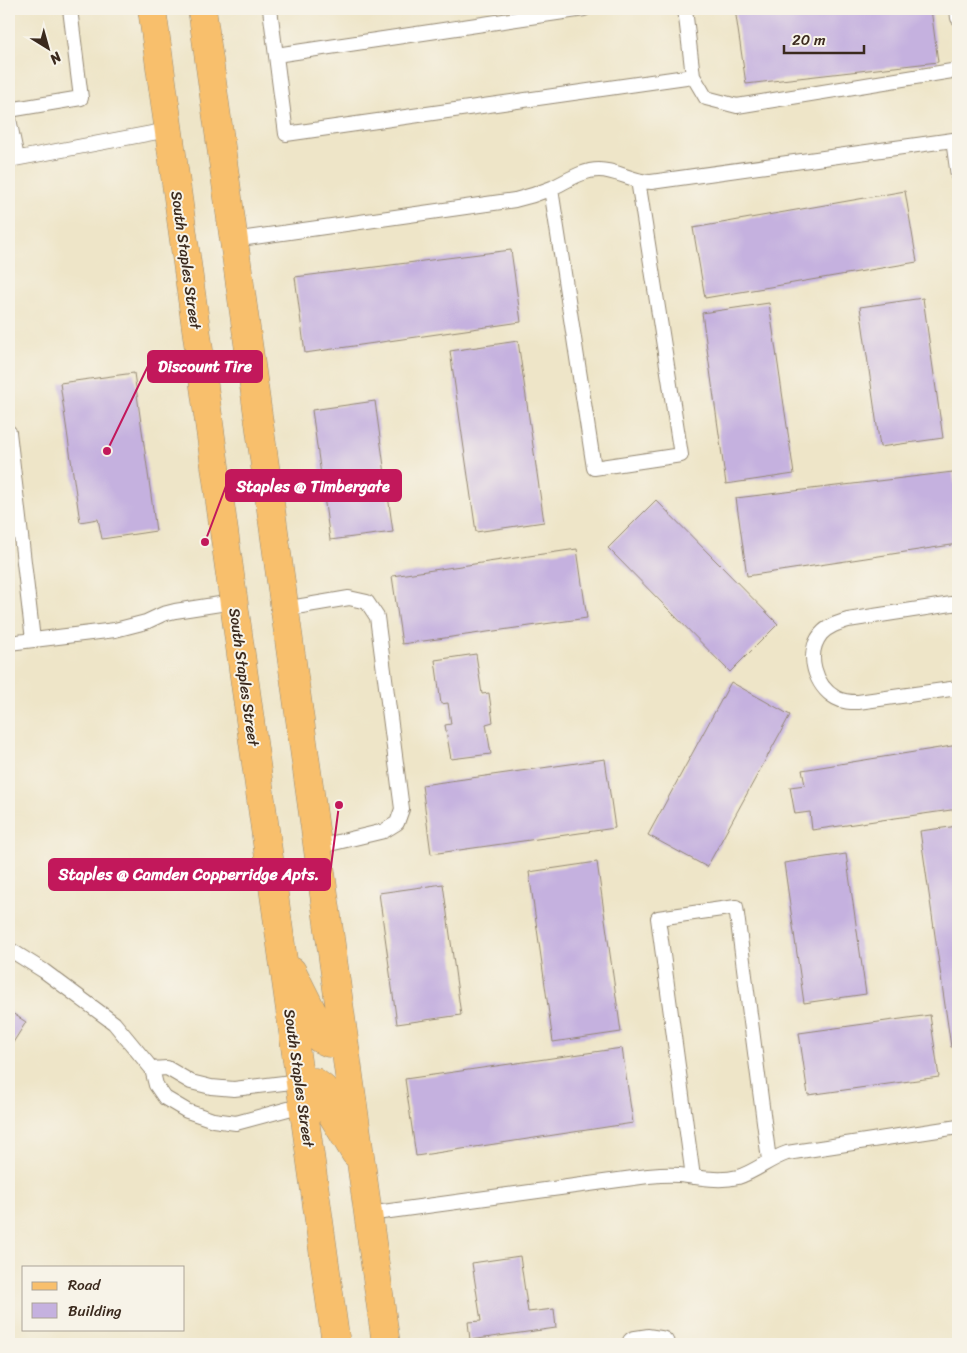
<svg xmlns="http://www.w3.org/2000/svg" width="967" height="1353" viewBox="0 0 967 1353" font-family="Sriracha,sans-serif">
	<rect width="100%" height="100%" fill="#f7f3e8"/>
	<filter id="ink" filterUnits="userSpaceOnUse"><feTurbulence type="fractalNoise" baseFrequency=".02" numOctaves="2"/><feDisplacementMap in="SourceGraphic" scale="10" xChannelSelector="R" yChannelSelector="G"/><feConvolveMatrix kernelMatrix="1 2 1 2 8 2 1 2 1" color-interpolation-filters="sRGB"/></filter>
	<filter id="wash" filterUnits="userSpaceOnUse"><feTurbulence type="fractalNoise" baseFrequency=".0096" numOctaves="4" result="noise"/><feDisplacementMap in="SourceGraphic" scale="20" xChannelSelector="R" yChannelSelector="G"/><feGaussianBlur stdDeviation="1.12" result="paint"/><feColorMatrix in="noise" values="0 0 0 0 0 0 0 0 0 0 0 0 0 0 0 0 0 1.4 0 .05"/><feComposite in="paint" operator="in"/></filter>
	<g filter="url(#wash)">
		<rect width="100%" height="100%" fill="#eee5c8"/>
		<g id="blocks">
			<path fill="#c5b1df" d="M 735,9 L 931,9 L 938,62 L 746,84 Z
				M 905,191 L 917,262 L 705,298 L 693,228 Z
				M 511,250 L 521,322 L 305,353 L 295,277 Z
				M 923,298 L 943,438 L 880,447 L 860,307 Z
				M 769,303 L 794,474 L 726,484 L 702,313 Z
				M 518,341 L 544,522 L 476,532 L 450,351 Z
				M 134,373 L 156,531 L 102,539 L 98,519 L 80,522 L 60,383 Z
				M 375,401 L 393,532 L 330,540 L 312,410 Z
				M 953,472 L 958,509 L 958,544 L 747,576 L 736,498 Z
				M 656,500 L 778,624 L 730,672 L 608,548 Z
				M 577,549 L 587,618 L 402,644 L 392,576 Z
				M 476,654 L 482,694 L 489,693 L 493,722 L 486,724 L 491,754 L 451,759 L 445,725 L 451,724 L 448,703 L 441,704 L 435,660 Z
				M 731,682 L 790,715 L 707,867 L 648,835 Z
				M 958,745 L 958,809 L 812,830 L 810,812 L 795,814 L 790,787 L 805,785 L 802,770 Z
				M 605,759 L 615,828 L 431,854 L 422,785 Z
				M 958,826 L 958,1046 L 951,1047 L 920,831 Z
				M 846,854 L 866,994 L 804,1003 L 784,863 Z
				M 597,862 L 621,1032 L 553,1042 L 529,872 Z
				M 443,884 L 461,1015 L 397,1024 L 379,893 Z
				M 9,1011 L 26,1022 L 9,1049 Z
				M 930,1015 L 939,1077 L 808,1095 L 799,1033 Z
				M 622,1048 L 633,1123 L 416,1156 L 405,1079 Z
				M 520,1256 L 528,1312 L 554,1309 L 556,1328 L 470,1340 L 468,1322 L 481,1321 L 472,1263 Z"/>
		</g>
	</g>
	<g filter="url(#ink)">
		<use href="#blocks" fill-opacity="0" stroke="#948873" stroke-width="1"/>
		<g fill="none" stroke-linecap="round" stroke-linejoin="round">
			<defs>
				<path id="service" d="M 270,9 L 286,134 L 693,76
					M 685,9 L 693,76 L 706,98 L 737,106 L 958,70
					M 957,9 L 958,18
					M 276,55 L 584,9
					M 9,110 L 81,98 L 70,9
					M 9,119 L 17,158
					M 9,160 L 168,130
					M 551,189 L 594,468 L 681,455 L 638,180
					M 233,240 L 515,200 C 528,197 540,193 552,188 C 567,181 582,170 599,170 C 617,170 633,182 651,182 L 953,140 L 958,176
					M 9,432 L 33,640
					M 958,603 L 848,620 C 838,623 828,626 821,634 C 805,654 815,686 836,698 C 843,702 850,702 858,702 L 958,688
					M 284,609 L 349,598 L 367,602 L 377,617 L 402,809 L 397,823 L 384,831 L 317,847
					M 9,643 L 115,630 L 146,622 L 163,614 L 175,611 L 233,602
					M 9,949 L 44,971 L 114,1023 L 152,1069 L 156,1085 L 165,1098 L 187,1111 L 213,1120 L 236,1123 L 303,1105
					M 152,1069 L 167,1068 L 191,1082 L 211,1087 L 234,1089 L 300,1081
					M 693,1177 L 658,918 L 736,907 L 769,1160
					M 368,1214 L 648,1176 C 658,1175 669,1174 679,1175 C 698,1177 719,1182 738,1177 C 755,1172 769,1159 787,1153 L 958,1127"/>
				<path id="minor" d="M 635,1344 L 648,1342 L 661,1344"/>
				<path id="primary" d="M 152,9 L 336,1344
					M 202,9 L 386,1344
					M 292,971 L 312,1011 L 315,1028 L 320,1039 L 329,1043 L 344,1041
					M 300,1081 L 315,1082 L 323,1088 L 328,1096 L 331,1113 L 355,1153"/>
			</defs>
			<use href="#service" stroke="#948873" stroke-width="16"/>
			<use href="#minor" stroke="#948873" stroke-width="28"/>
			<use href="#primary" stroke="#948873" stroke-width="29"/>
			<use href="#service" stroke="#fff" stroke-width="14"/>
			<use href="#minor" stroke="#fff" stroke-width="26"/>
			<use href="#primary" stroke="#f8bf6c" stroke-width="28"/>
		</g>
	</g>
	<g text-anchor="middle" stroke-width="4" stroke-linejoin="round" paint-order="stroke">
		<g font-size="15" fill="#3b2a1e" stroke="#f7f3e8">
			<text transform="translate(186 260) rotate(82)" y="5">South Staples Street</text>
			<text transform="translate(244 677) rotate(82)" y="5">South Staples Street</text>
			<text transform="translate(299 1078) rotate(82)" y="5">South Staples Street</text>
		</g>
	</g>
	<path fill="none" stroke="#c2185b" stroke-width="2" d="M107 451L148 366M205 542L226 486M339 805L330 874"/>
	<g fill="#c2185b" stroke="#f7f3e8" stroke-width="2">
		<circle cx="107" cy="451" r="5"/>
		<circle cx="205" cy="542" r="5"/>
		<circle cx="339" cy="805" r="5"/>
	</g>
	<g fill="#c2185b" stroke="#c2185b" stroke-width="2">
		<rect x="148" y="351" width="114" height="31" rx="5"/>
		<rect x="226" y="470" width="175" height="31" rx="5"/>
		<rect x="49" y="859" width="281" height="31" rx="5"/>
	</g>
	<g font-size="16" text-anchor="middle" font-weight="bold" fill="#fff">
		<text x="205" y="372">Discount Tire</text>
		<text x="313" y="492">Staples @ Timbergate</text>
		<text x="189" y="880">Staples @ Camden Copperridge Apts.</text>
	</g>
	<rect width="967" height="1353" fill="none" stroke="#f7f3e8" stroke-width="30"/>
	<rect x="22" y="1266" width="162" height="65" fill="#f7f3e8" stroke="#aca397"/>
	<rect x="32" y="1282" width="25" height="8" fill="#f8bf6c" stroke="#aca397"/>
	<text x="68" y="1290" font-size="15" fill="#3b2a1e">Road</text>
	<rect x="32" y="1303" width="25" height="15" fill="#c5b1df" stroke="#aca397"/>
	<text x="68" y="1316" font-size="15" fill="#3b2a1e">Building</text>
	<g transform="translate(48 48) rotate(143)" stroke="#f7f3e8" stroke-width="4" paint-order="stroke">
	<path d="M0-4L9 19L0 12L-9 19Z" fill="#3b2a1e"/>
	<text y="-8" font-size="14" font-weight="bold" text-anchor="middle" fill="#3b2a1e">N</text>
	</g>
	<path d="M784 45v8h80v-8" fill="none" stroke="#3b2a1e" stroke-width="2.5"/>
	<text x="792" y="45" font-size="15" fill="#3b2a1e" stroke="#f7f3e8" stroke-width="4" paint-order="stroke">20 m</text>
</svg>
